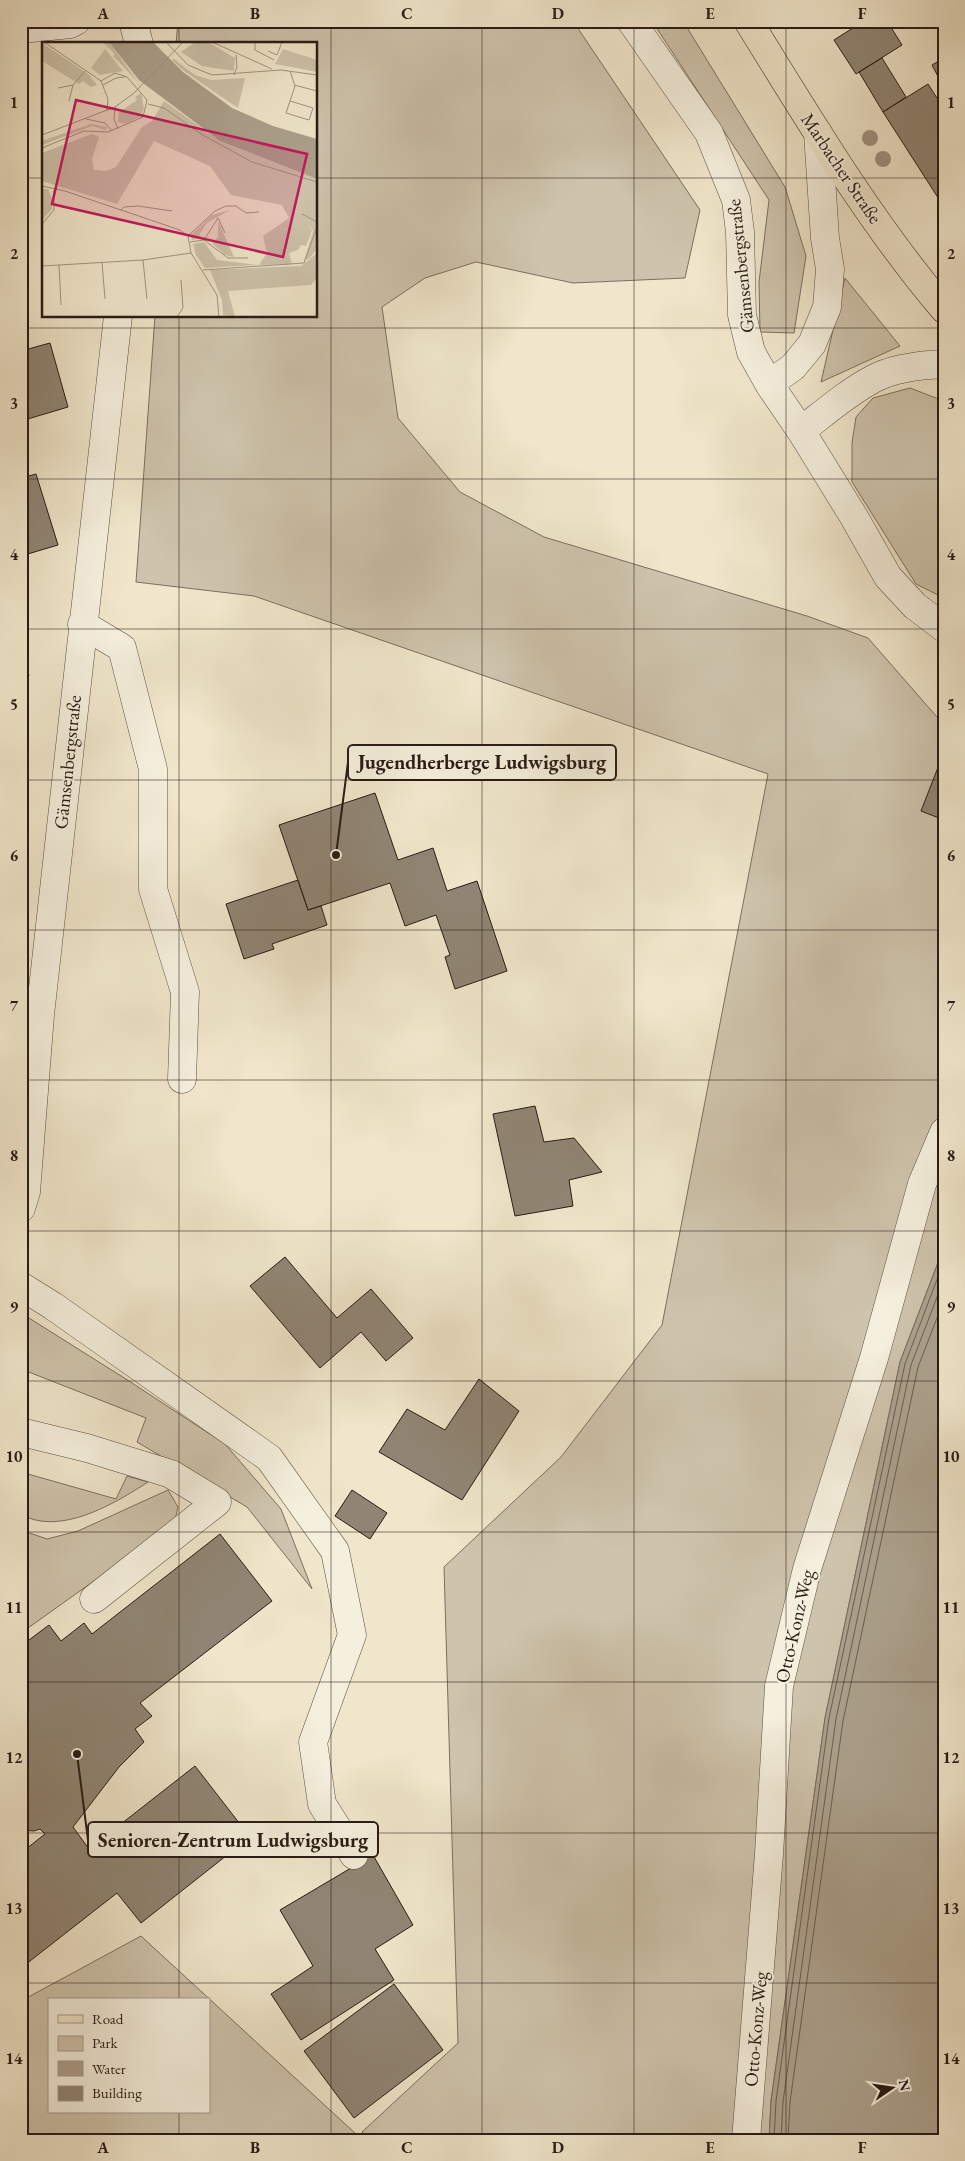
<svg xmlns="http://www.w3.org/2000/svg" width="965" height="2161" viewBox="0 0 965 2161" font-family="'EB Garamond',serif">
	<rect width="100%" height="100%" fill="#f0e6cb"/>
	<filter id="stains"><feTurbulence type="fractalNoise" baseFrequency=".004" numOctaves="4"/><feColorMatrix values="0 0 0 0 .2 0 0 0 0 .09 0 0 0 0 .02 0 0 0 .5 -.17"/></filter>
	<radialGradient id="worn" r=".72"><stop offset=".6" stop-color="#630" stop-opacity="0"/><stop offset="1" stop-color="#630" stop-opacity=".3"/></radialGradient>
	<path fill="#cec3ac" stroke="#7b6f60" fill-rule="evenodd" d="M 178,21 L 573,21 L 700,210 L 685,278 L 573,283 L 476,262 L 425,278 L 382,307 L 398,418 L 460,492 L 544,537 L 807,616 L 868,638 L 937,717 L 944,720 L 944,1247 L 900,1362 L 825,1718 L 771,2101 L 769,2140 L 371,2140 L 362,2132 L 458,2043 L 444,1567 L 561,1457 L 662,1325 L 768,774 L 254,596 L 136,582 L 155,316 L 316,316 L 316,44 L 176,44 Z
		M 652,21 L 683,21 L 785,187 L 806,256 L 794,333 L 760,332 L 759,282 L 769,200 Z
		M 845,278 L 900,346 L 821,382 Z
		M 910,388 L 944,401 L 944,598 L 916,584 L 852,482 L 852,443 L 856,417 L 873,398 Z
		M 21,1313 L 129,1381 L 225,1444 L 281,1509 L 312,1589 L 247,1507 L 137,1442 L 146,1418 L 21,1369 Z
		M 21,1472 L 116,1499 L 127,1476 L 148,1482 C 116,1503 59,1537 21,1514 Z
		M 168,1490 L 178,1507 L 174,1524 L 21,1633 L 21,1530 L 47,1539 L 78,1531 Z
		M 141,1936 L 356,2134 L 362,2140 L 21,2140 L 21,2001 ZM 49,2000 L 209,2000 L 209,2112 L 49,2112 Z"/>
	<path fill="#aca18d" stroke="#776b5d" d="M 944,1247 L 944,2140 L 769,2140 L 771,2101 L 825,1718 L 900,1362 Z"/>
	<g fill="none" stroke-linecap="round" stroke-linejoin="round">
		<path stroke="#6a5e51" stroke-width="1" d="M 774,2140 L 776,2101 L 829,1718 L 905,1364 L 944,1261
			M 781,2140 L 783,2102 L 836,1719 L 911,1365 L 944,1279
			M 788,2140 L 790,2102 L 843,1721 L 918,1367 L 944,1300"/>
	</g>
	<path fill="#908574" stroke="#281b15" d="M 864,21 L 887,21 L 902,45 L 856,74 L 834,40 Z
		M 882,58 L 906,97 L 883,112 L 859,72 Z
		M 944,58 L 944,88 L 932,65 Z
		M 928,84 L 944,109 L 944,207 L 883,112 Z
		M 50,343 L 68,407 L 21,421 L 21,351 Z
		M 36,474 L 58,545 L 21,556 L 21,478 Z
		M 21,647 L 29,676 L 21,678 Z
		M 944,752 L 944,820 L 921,811 Z
		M 375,793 L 398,860 L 433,848 L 447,891 L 477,881 L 507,971 L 455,989 L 445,957 L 450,955 L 436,915 L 405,926 L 390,883 L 308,910 L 279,825 Z
		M 298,880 L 308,910 L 321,906 L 327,925 L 272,944 L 274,949 L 244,959 L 226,904 Z
		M 535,1106 L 544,1142 L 574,1138 L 602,1172 L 569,1180 L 573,1206 L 515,1216 L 493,1114 Z
		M 285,1257 L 337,1318 L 371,1289 L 413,1338 L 386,1361 L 361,1332 L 320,1368 L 250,1286 Z
		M 479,1379 L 519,1411 L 462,1500 L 379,1452 L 407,1409 L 445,1430 Z
		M 352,1490 L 387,1513 L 370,1539 L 335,1516 Z
		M 220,1534 L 272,1601 L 140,1703 L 152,1716 L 135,1729 L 144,1742 L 119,1767 L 73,1827 L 89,1849 L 195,1766 L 250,1837 L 141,1923 L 117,1893 L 21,1968 L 21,1853 L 45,1834 L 40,1829 L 34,1831 L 21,1830 L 21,1646 L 49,1625 L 61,1641 L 84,1623 L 92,1634 Z
		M 373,1855 L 413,1925 L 375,1949 L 394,1980 L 301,2040 L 271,1994 L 313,1966 L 280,1910 Z
		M 394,1984 L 443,2050 L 354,2118 L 304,2051 Z"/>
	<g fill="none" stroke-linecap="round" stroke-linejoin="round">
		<defs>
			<path id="minor" d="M 133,21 L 139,44
				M 631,21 L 709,133 L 736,200 L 740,232 L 742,315 L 751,352 L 769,384 L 801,431 L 854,517 L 888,577 L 915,606 L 944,628
				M 21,29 L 70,24 L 76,21
				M 769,384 L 793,367 L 812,344 L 827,307 L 830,269 L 825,238 L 818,133
				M 801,431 C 824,413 847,393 873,379 C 893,368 921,365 944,364
				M 82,624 L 122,648 L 153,769 L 153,889 L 185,992 L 182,1079
				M 21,1208 L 26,1192 L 40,1015 L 118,316
				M 21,1286 L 53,1306 L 269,1458 L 335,1551 L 352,1635 L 313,1742 L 322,1804 L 354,1855
				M 21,1432 L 87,1448 L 171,1474 L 217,1502 L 94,1599
				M 746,2140 L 769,1854 L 779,1686 L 807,1569 L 874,1358 L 922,1184 L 944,1132"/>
			<path id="major" d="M 748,21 C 809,119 869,221 944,309"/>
		</defs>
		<use href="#minor" stroke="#5a4e42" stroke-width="29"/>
		<use href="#major" stroke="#281b15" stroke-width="29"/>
		<use href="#minor" stroke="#f5efdd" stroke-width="28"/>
		<use href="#major" stroke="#f0e6cb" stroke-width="28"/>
	</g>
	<g fill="#9e9280">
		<circle cx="870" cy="138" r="8"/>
		<circle cx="883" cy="159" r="8"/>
	</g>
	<path fill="none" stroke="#281b15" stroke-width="1" stroke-opacity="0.55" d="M 179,21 L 179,44M 331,21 L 331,2140M 482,21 L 482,2140M 634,21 L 634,2140M 786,21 L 786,2140M 21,178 L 44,178M 316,178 L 944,178M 179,316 L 179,2000M 21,328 L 944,328M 21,479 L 944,479M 21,629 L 944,629M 21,780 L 944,780M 21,930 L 944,930M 21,1080 L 944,1080M 21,1231 L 944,1231M 21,1381 L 944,1381M 21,1532 L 944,1532M 21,1682 L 944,1682M 21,1833 L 944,1833M 21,1983 L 944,1983M 179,2112 L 179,2140"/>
	<g text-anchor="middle" stroke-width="4" stroke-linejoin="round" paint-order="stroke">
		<g font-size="19" fill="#281b15" stroke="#f5efdd">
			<text transform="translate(842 168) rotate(56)" y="7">Marbacher Straße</text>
			<text transform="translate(740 266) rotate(-96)" y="7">Gämsenbergstraße</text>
			<text transform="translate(67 762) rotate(-84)" y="7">Gämsenbergstraße</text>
			<text transform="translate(794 1626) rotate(-77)" y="7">Otto-Konz-Weg</text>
			<text transform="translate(755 2029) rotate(-85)" y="7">Otto-Konz-Weg</text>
		</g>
	</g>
	<g transform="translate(42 42)">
		<rect width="275" height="275" fill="#f0e6cb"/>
		<path d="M 61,0 L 67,0 L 96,40 L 71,14 L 73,12 ZM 153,0 L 166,0 L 193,16 L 192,29 L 160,24 L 139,10 ZM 0,1 L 46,32 L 55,43 L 49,45 L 41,39 L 37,42 L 0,19 ZM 63,7 L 81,29 L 58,33 L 49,26 ZM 241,7 L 275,18 L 275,30 L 233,22 ZM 132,17 L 153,33 L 169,38 L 203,36 L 196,66 L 142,29 L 130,18 ZM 99,51 L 102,67 L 98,75 L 83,82 L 76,80 L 77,70 L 95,58 L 93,55 ZM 122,59 L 178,99 L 275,137 L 275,207 L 268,216 L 262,219 L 271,189 L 267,182 L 270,189 L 264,204 L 259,203 L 256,208 L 247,211 L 250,222 L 217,223 L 225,211 L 221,194 L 247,176 L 240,163 L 189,153 L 168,124 L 112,99 L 75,162 L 0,139 L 0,111 L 50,92 L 57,95 L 50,117 L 52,128 L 64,129 L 74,125 L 100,85 L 110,79 ZM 49,82 L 65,85 L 64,88 L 50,84 L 0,103 L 0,99 ZM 0,147 L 6,147 L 10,157 L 10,167 L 0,178 ZM 188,168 L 165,181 L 157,193 L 160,196 L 150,198 L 149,193 L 170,173 ZM 176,180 L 177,181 L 192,215 L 183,213 L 170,201 L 176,195 ZM 162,200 L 175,218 L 216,223 L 163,226 L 154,213 L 151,202 ZM 275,211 L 275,236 L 269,243 L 186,249 L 193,275 L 181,273 L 180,258 L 168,228 L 259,224 Z" fill="#cec3ac"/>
		<path d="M 67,0 L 111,0 L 141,30 L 190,66 L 231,84 L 275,97 L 275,137 L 178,99 L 97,38 Z" fill="#aca18d"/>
		<path fill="none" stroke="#a09582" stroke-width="1" d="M 2,0 L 59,39 L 66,57 L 65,69M 124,0 L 146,23 L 170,33 L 239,28 L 275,33M 170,0 L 230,27M 213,0 L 213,8 L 232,18M 226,9 L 235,13 L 240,0M 192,33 L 195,25 L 194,13M 61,43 L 74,36 L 83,35M 252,43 L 275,49M 16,46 L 31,43M 27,59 L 31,43 L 44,28M 248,59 L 271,66 L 267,78 L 244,71 L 253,44 L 248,29M 106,62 L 122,66 L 159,92 L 210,120 L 275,140M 73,65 L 72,77 L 76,87M 44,77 L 63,81 L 70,89M 0,93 L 73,65 L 92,51 L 141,0M 0,106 L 42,89 L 66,90 L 101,75 L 105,58 L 85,35 L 73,31 L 59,39M 0,144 L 23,149 L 138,188 L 146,194 L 149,211M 79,168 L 82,165 L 96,164 L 130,169M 260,172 L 275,180M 0,182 L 12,168 L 12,148M 146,194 L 173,169 L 184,164 L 194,164 L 204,171 L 217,170M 162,198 L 176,176 L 183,191M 148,200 L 162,198 L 186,216 L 206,216M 149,211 L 175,253 L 177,275M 101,218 L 105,257M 60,220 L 63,257M 17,223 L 19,263M 0,224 L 101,218 L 149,211M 161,228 L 262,221 L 275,185M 135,275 L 141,266 L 139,238"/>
		<path fill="#c2185b" fill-opacity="0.15" stroke="#c2185b" stroke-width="2.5" d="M 34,58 L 265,112 L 241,215 L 10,162 Z"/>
		<rect width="275" height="275" fill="none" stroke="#281b15" stroke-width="2.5"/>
	</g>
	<path fill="none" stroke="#281b15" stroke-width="2" d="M336 855L348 762M77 1754L88 1840"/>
	<g fill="#281b15" stroke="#f5efdd" stroke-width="2">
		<circle cx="336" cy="855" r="5"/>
		<circle cx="77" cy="1754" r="5"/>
	</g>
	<g fill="#f5efdd" stroke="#281b15" stroke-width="2">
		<rect x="348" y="745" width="268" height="35" rx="5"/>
		<rect x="88" y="1822" width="290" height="35" rx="5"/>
	</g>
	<g font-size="20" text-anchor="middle" font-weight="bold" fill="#281b15">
		<text x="482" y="769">Jugendherberge Ludwigsburg</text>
		<text x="233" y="1847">Senioren-Zentrum Ludwigsburg</text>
	</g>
	<rect width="965" height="2161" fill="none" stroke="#f0e6cb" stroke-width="55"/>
	<rect x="48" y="1998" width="162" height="115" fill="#f5efdd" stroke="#a39a8d"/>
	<rect x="58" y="2015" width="25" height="8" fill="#f0e6cb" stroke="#a39a8d"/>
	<text x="92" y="2024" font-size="15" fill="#281b15">Road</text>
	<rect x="58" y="2036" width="25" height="15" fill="#cec3ac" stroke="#a39a8d"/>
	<text x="92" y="2048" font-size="15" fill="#281b15">Park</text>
	<rect x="58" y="2061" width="25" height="15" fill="#aca18d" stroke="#a39a8d"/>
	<text x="92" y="2074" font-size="15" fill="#281b15">Water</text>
	<rect x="58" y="2086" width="25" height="15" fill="#908574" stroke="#a39a8d"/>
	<text x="92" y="2098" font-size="15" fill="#281b15">Building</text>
	<g transform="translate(892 2088) rotate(77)" stroke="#f5efdd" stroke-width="4" paint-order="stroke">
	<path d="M0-4L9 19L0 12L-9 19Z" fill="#281b15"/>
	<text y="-8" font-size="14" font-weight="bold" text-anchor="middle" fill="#281b15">N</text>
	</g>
	<rect x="28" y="28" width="910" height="2106" fill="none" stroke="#281b15" stroke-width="2"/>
	<g font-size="16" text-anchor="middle" font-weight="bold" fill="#281b15">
		<text x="103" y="19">A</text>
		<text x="255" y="19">B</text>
		<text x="407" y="19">C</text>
		<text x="558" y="19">D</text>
		<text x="710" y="19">E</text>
		<text x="862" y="19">F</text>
		<text x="14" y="108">1</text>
		<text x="951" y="108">1</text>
		<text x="14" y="259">2</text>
		<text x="951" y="259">2</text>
		<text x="14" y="409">3</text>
		<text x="951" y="409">3</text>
		<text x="14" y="560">4</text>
		<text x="951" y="560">4</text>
		<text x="14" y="710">5</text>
		<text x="951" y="710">5</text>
		<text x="14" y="861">6</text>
		<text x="951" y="861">6</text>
		<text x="14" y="1011">7</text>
		<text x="951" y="1011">7</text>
		<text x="14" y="1161">8</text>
		<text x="951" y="1161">8</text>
		<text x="14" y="1312">9</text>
		<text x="951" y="1312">9</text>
		<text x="14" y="1462">10</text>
		<text x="951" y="1462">10</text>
		<text x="14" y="1613">11</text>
		<text x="951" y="1613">11</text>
		<text x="14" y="1763">12</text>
		<text x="951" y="1763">12</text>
		<text x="14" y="1914">13</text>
		<text x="951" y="1914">13</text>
		<text x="14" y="2064">14</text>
		<text x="951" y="2064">14</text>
		<text x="103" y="2153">A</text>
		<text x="255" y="2153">B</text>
		<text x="407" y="2153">C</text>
		<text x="558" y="2153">D</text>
		<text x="710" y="2153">E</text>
		<text x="862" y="2153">F</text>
	</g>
	<rect width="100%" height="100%" filter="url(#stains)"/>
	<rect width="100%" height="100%" fill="url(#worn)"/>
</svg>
